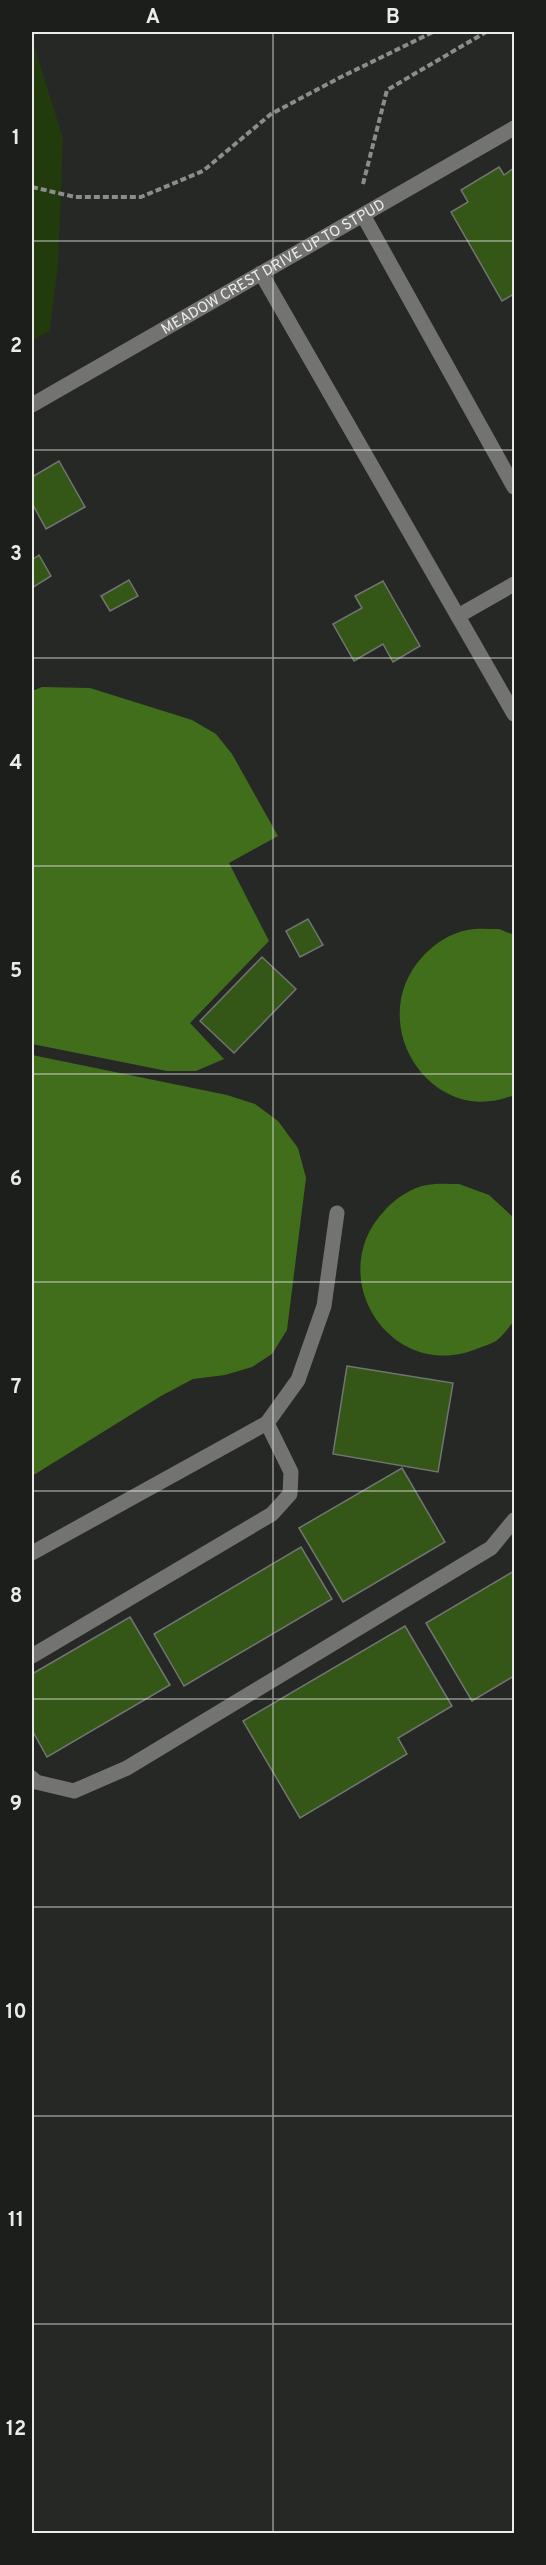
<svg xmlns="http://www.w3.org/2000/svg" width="546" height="2565" viewBox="0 0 546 2565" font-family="Overpass,sans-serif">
	<rect width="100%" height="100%" fill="#262825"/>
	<path fill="#223b0d" d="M 32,40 L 63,138 L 58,264 L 50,331 L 32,340 Z"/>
	<path fill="#416e1a" d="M 42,687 L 90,688 L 192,720 L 216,734 L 232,754 L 278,836 L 229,863 L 269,941 L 190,1023 L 224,1059 L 196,1071 L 167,1071 L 32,1044 L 32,691 Z
		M 499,929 L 514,935 L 514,1095 C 431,1130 361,1021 424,955 C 434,944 451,933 467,930 C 477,928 488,929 499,929 Z
		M 32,1055 L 227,1095 L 255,1104 L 278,1121 L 298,1148 L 306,1178 L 287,1330 L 272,1354 L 252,1367 L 225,1375 L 193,1379 L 161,1396 L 32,1476 Z
		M 459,1184 L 489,1195 L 514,1218 L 514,1321 C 509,1327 503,1336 496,1341 C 491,1344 484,1346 479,1348 C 392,1385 321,1277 385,1210 C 395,1199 412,1187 427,1185 C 438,1183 449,1184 459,1184 Z"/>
	<path fill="#345718" stroke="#727571" stroke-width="1.5" d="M 499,167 L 504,175 L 514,168 L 514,294 L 502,301 L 451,212 L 468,202 L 461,190 Z
		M 59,461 L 85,507 L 46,529 L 32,503 L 32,477 Z
		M 39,555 L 51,576 L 32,588 L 32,560 Z
		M 129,580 L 138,596 L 110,611 L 101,596 Z
		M 383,581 L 420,646 L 393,662 L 383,644 L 354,661 L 333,624 L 362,608 L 355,596 Z
		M 308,919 L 323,945 L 300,957 L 286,931 Z
		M 262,957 L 296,989 L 234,1053 L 200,1021 Z
		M 347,1366 L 453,1383 L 438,1472 L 333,1454 Z
		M 402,1468 L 445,1542 L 343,1602 L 299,1528 Z
		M 301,1547 L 332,1599 L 184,1686 L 154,1634 Z
		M 514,1571 L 514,1676 L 472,1701 L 426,1623 Z
		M 130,1617 L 170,1685 L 47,1757 L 32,1730 L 32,1674 Z
		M 405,1626 L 452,1706 L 398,1738 L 407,1754 L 300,1818 L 243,1721 Z"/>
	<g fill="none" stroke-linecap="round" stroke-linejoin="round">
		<path stroke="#8c8d8b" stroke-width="4" stroke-dasharray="6 3" stroke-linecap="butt" d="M 363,184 L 387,90 L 486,32
			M 32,187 L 75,197 L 141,197 L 203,171 L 271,114 L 339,78 L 433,32"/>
		<g stroke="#737472" stroke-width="15">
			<path d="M 363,215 L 514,487"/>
			<path d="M 261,273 L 514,714"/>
			<path id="s1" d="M 32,405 L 514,128"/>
			<path d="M 458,616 L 514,584"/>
			<path d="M 32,1553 L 267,1423 L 298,1380 L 324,1306 L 337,1213"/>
			<path d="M 32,1656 L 272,1514 L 290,1494 L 291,1472 L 267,1423"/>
			<path d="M 32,1778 L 36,1782 L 74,1791 L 127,1768 L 491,1548 L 514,1520"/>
		</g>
	</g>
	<path fill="none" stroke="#ebecea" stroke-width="1.5" stroke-opacity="0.55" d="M 273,32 L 273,2534M 32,241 L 514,241M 32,450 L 514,450M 32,658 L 514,658M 32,866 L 514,866M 32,1074 L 514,1074M 32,1282 L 514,1282M 32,1491 L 514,1491M 32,1699 L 514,1699M 32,1907 L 514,1907M 32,2116 L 514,2116M 32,2324 L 514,2324"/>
	<g text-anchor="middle" stroke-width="4.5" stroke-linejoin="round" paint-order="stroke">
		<g font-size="15" fill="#ebecea" stroke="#1c1e1b">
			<text dy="5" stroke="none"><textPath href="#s1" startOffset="278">MEADOW CREST DRIVE UP TO STPUD</textPath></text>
		</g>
	</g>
	<rect width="546" height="2565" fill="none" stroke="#1c1e1b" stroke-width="66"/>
	<rect x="33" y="33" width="480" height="2499" fill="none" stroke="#ebecea" stroke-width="2"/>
	<g font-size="20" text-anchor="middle" font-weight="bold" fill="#ebecea">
		<text x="153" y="23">A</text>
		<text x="393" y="23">B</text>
		<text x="16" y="144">1</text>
		<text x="16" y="352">2</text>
		<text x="16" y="560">3</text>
		<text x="16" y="769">4</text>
		<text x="16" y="977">5</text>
		<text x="16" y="1185">6</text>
		<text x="16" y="1393">7</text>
		<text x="16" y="1602">8</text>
		<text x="16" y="1810">9</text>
		<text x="16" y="2018">10</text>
		<text x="16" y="2226">11</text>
		<text x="16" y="2435">12</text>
	</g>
</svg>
